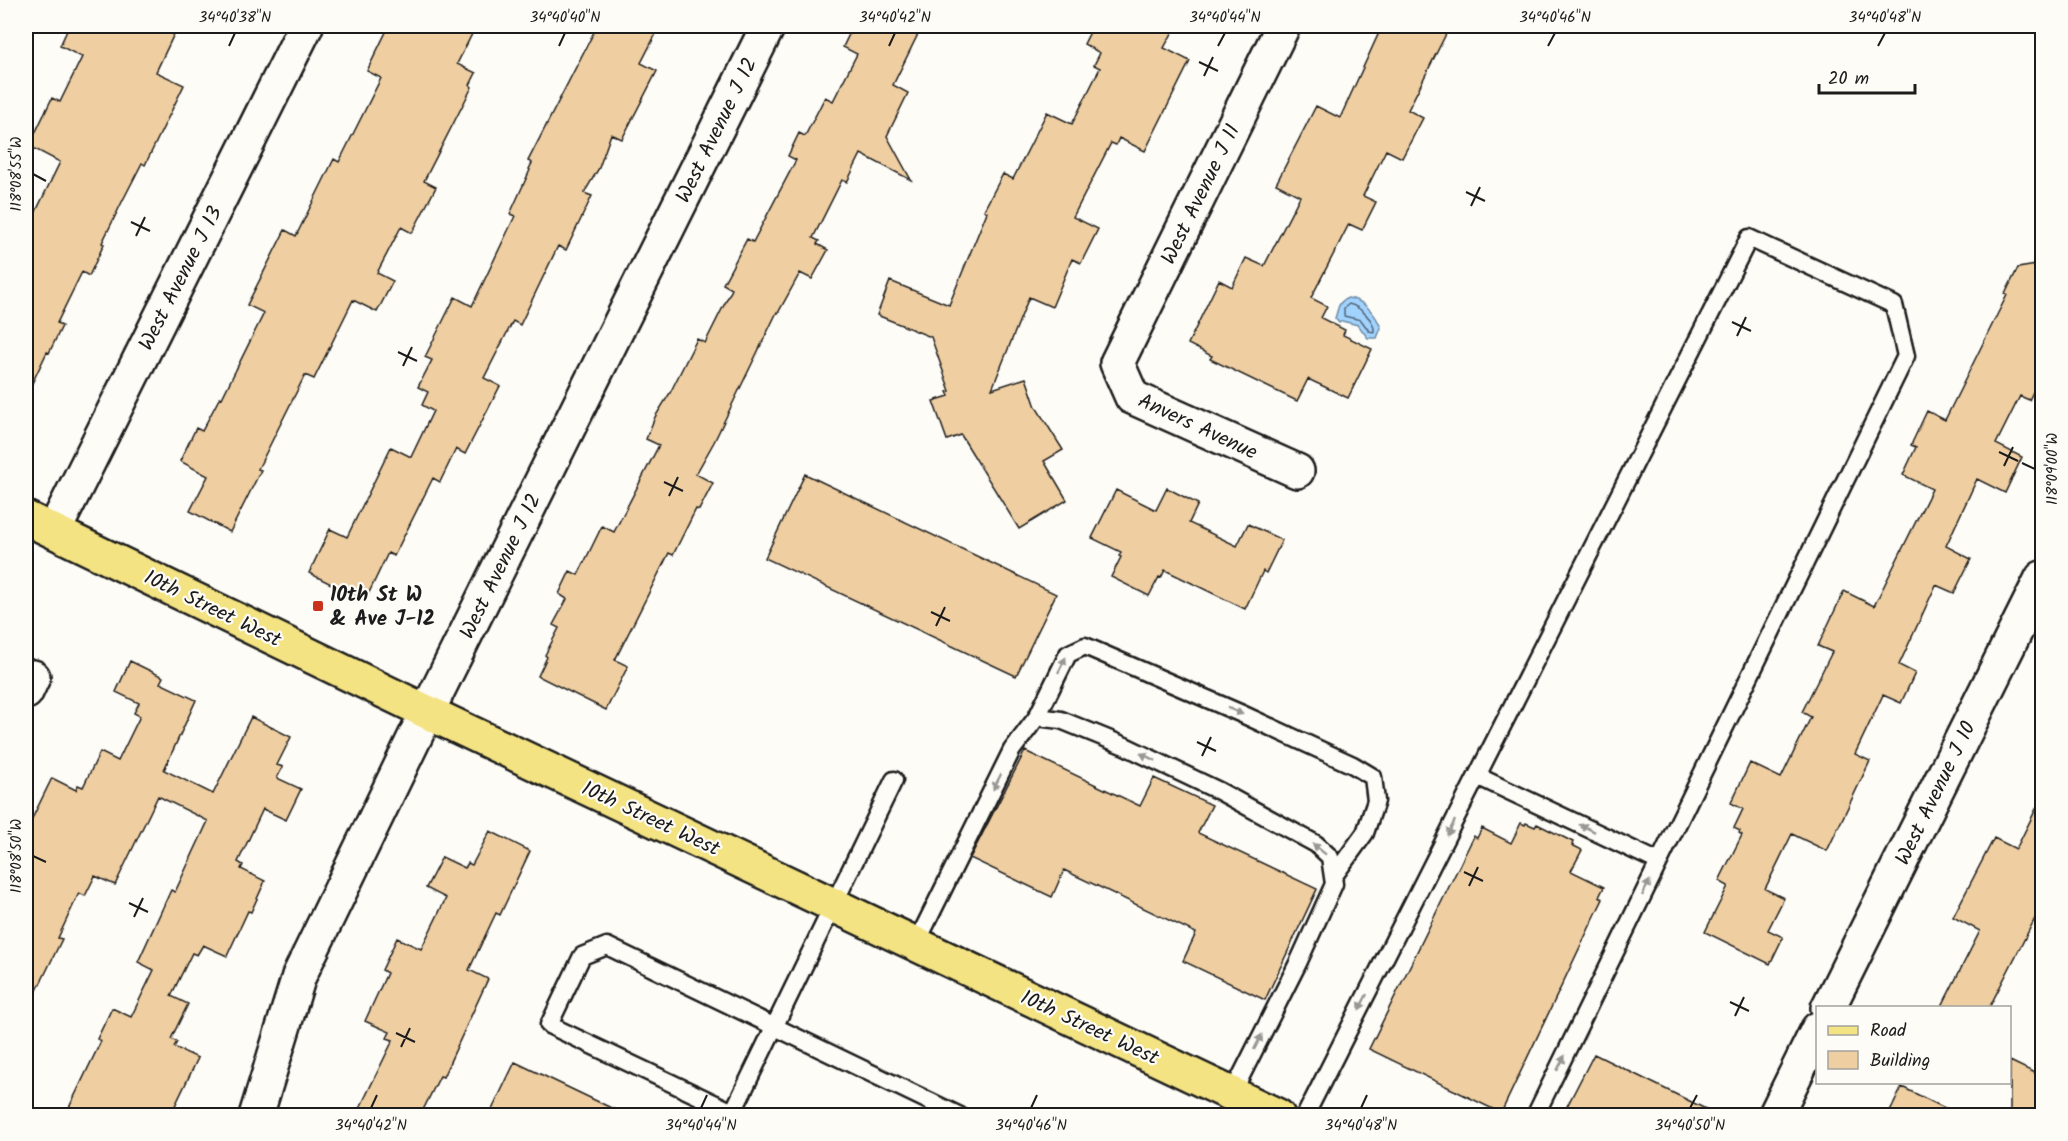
<svg xmlns="http://www.w3.org/2000/svg" width="2068" height="1141" viewBox="0 0 2068 1141" font-family="Kalam,sans-serif">
	<rect width="100%" height="100%" fill="#fdfcf7"/>
	<filter id="ink" filterUnits="userSpaceOnUse"><feTurbulence type="fractalNoise" baseFrequency=".0167" numOctaves="2"/><feDisplacementMap in="SourceGraphic" scale="12" xChannelSelector="R" yChannelSelector="G"/><feConvolveMatrix kernelMatrix="1 2 1 2 8 2 1 2 1" color-interpolation-filters="sRGB"/></filter>
	<g filter="url(#ink)">
		<path fill="#a2d3ff" stroke="#6c8aa4" stroke-width="1.5" d="M 1348,298 C 1364,300 1376,314 1381,328 L 1377,338 L 1368,338 L 1358,325 L 1342,321 L 1339,323 L 1335,318 C 1339,308 1337,302 1348,298 Z"/>
		<g fill="none" stroke-linecap="round" stroke-linejoin="round">
			<path stroke="#526577" stroke-width="1.5" d="M 1349,304 C 1360,307 1375,320 1374,332 L 1369,331 L 1361,320 L 1344,316 L 1344,308 Z"/>
		</g>
		<path fill="#efcea1" stroke="#1c1c1c" stroke-width="1.5" d="M 69,26 L 156,26 L 174,34 L 156,72 L 184,85 L 145,165 L 142,163 L 123,200 L 102,243 L 104,244 L 89,276 L 82,272 L 57,323 L 62,326 L 49,353 L 47,352 L 26,396 L 26,232 L 60,162 L 29,146 L 52,98 L 60,102 L 82,57 L 60,46 Z
			M 389,26 L 476,26 L 457,64 L 476,73 L 470,85 L 472,87 L 424,181 L 436,187 L 412,233 L 401,227 L 377,273 L 393,281 L 377,312 L 353,300 L 314,379 L 305,375 L 258,469 L 261,470 L 230,532 L 190,511 L 208,476 L 180,461 L 196,428 L 202,431 L 220,397 L 222,398 L 264,313 L 247,305 L 285,230 L 296,236 L 334,159 L 339,162 L 381,78 L 367,71 Z
			M 597,26 L 660,26 L 641,63 L 657,71 L 622,139 L 611,134 L 599,168 L 584,193 L 592,196 L 566,250 L 558,246 L 520,325 L 513,321 L 484,378 L 500,386 L 465,454 L 456,449 L 440,482 L 433,478 L 394,556 L 388,553 L 365,601 L 309,573 L 330,529 L 347,537 L 391,447 L 411,457 L 433,411 L 422,405 L 428,392 L 418,387 L 432,360 L 425,357 L 455,297 L 472,306 L 515,216 L 510,214 L 530,170 L 529,169 L 532,163 L 528,161 Z
			M 853,26 L 922,26 L 893,85 L 908,93 L 887,136 L 911,180 L 861,154 L 847,182 L 842,180 L 813,238 L 819,241 L 817,244 L 828,250 L 812,279 L 800,273 L 778,313 L 777,312 L 714,442 L 696,474 L 713,483 L 699,510 L 696,509 L 673,555 L 669,553 L 615,660 L 628,666 L 606,710 L 538,676 L 547,657 L 545,655 L 559,628 L 553,625 L 567,599 L 559,594 L 570,571 L 578,575 L 602,526 L 614,532 L 659,445 L 646,439 L 655,417 L 670,393 L 697,339 L 705,343 L 732,289 L 723,284 L 747,239 L 753,242 L 796,160 L 788,156 L 799,133 L 805,136 L 825,97 L 833,101 L 857,54 L 843,47 Z
			M 1093,26 L 1176,26 L 1164,48 L 1190,61 L 1145,151 L 1119,138 L 1116,145 L 1111,143 L 1073,217 L 1098,229 L 1081,263 L 1072,259 L 1052,307 L 1029,297 L 992,389 L 1026,378 L 1036,407 L 1063,450 L 1044,461 L 1067,500 L 1019,529 L 961,435 L 947,440 L 933,401 L 949,396 L 947,392 L 950,391 L 931,337 L 877,315 L 890,281 L 949,305 L 987,212 L 984,210 L 1003,174 L 1013,179 L 1047,112 L 1072,124 L 1100,68 L 1094,65 L 1100,53 L 1084,44 Z
			M 1382,26 L 1450,26 L 1408,110 L 1423,118 L 1402,158 L 1386,150 L 1363,196 L 1376,202 L 1362,230 L 1349,224 L 1311,298 L 1327,306 L 1321,318 L 1345,330 L 1343,335 L 1372,349 L 1348,398 L 1308,379 L 1297,401 L 1210,359 L 1212,356 L 1188,344 L 1219,280 L 1232,287 L 1246,258 L 1264,266 L 1300,196 L 1276,184 L 1316,106 L 1340,118 Z
			M 2043,264 L 2043,394 L 2034,390 L 2029,400 L 2020,396 L 1996,444 L 2022,457 L 2005,493 L 1977,479 L 1946,546 L 1971,559 L 1954,593 L 1936,585 L 1899,665 L 1915,673 L 1901,703 L 1883,695 L 1855,754 L 1870,761 L 1827,851 L 1792,834 L 1765,889 L 1784,898 L 1768,930 L 1783,937 L 1770,964 L 1705,932 L 1728,886 L 1719,881 L 1742,835 L 1739,833 L 1740,831 L 1734,828 L 1743,809 L 1731,803 L 1750,763 L 1781,778 L 1811,717 L 1802,712 L 1832,652 L 1818,646 L 1844,591 L 1874,606 L 1932,489 L 1903,475 L 1916,447 L 1911,445 L 1927,411 L 1945,420 L 1997,315 L 2007,295 L 2005,294 L 2018,268 Z
			M 805,474 L 1056,594 L 1016,676 L 765,558 Z
			M 1167,488 L 1198,504 L 1189,523 L 1237,546 L 1248,524 L 1282,540 L 1266,573 L 1263,571 L 1245,609 L 1165,570 L 1161,578 L 1159,577 L 1149,596 L 1111,577 L 1121,557 L 1119,556 L 1121,552 L 1092,538 L 1116,490 L 1156,510 Z
			M 130,661 L 163,677 L 160,683 L 196,700 L 164,770 L 213,794 L 251,717 L 291,737 L 277,765 L 283,767 L 277,778 L 301,789 L 286,820 L 263,809 L 238,862 L 243,865 L 241,869 L 265,881 L 251,912 L 248,911 L 227,956 L 203,945 L 197,955 L 192,953 L 171,996 L 188,1004 L 171,1039 L 177,1042 L 174,1047 L 198,1058 L 170,1116 L 65,1116 L 101,1041 L 97,1039 L 112,1008 L 131,1017 L 154,970 L 138,962 L 171,890 L 175,892 L 208,821 L 158,796 L 115,885 L 95,876 L 85,896 L 79,893 L 58,938 L 62,939 L 26,1013 L 26,831 L 52,778 L 76,790 L 78,785 L 83,787 L 100,752 L 118,761 L 140,716 L 134,713 L 139,703 L 116,692 Z
			M 1025,751 L 1140,806 L 1154,778 L 1212,805 L 1198,833 L 1317,889 L 1265,1000 L 1183,961 L 1196,933 L 1064,870 L 1052,897 L 970,858 Z
			M 2043,795 L 2043,903 L 1989,1008 L 1941,1008 L 1980,931 L 1953,917 L 1994,838 L 2016,849 Z
			M 1521,823 L 1525,825 L 1526,823 L 1535,827 L 1537,824 L 1573,842 L 1572,845 L 1582,850 L 1571,871 L 1604,887 L 1599,897 L 1603,899 L 1590,926 L 1501,1113 L 1369,1049 L 1474,836 L 1477,838 L 1482,828 L 1511,843 Z
			M 490,831 L 530,851 L 500,915 L 496,913 L 469,970 L 488,979 L 443,1077 L 440,1076 L 420,1116 L 356,1116 L 393,1040 L 387,1038 L 390,1032 L 365,1021 L 387,973 L 382,970 L 397,938 L 421,949 L 446,898 L 426,888 L 442,857 L 465,868 L 468,863 L 472,865 Z
			M 1594,1054 L 1720,1116 L 1562,1116 Z
			M 2010,1061 L 2043,1077 L 2043,1116 L 2010,1116 Z
			M 515,1062 L 628,1116 L 489,1116 Z
			M 1902,1087 L 1961,1116 L 1888,1116 Z"/>
		<g fill="none" stroke-linecap="round" stroke-linejoin="round">
			<defs>
				<path id="service" d="M 1037,717 L 1068,654 L 1085,646 L 1242,714 L 1353,765 L 1373,777 L 1376,801 L 1365,833 L 1333,877
					M 1477,776 L 1659,862
					M 916,944 L 1012,750 L 1037,717 L 1061,720 L 1125,746 L 1219,791 L 1316,844 L 1330,857 L 1334,884 L 1298,963 L 1232,1094
					M 731,1116 L 894,780
					M 741,1116 L 549,1025 L 582,956 L 607,946 L 960,1116
					M 1305,1116 L 1749,238 L 1894,305 L 1906,356 L 1535,1116"/>
				<path id="minor" d="M 1283,26 L 1117,363 L 1132,397 L 1297,471
					M 54,531 L 306,26
					M 26,692 L 33,677
					M 1828,1008 L 2042,578
					M 256,1116 L 299,976 L 427,712 L 768,26
					M 1775,1116 L 1818,1029"/>
				<path id="primary" d="M 26,518 L 427,712 L 1278,1116"/>
			</defs>
			<use href="#service" stroke="#1c1c1c" stroke-width="21"/>
			<use href="#minor" stroke="#1c1c1c" stroke-width="38"/>
			<use href="#primary" stroke="#1c1c1c" stroke-width="38"/>
			<use href="#service" stroke="#fdfcf7" stroke-width="16"/>
			<use href="#minor" stroke="#fdfcf7" stroke-width="33"/>
			<use href="#primary" stroke="#f4e382" stroke-width="33"/>
		</g>
		<defs><path id="oneway-solid" d="M-6-.8H1V-3.2L6.5 0L1 3.2V.8H-6Z" transform="scale(1.5)"/></defs>
		<g fill="#989794">
			<use href="#oneway-solid" transform="translate(1062 665) rotate(-64)"/>
			<use href="#oneway-solid" transform="translate(1235 711) rotate(24)"/>
			<use href="#oneway-solid" transform="translate(1148 757) rotate(-154)"/>
			<use href="#oneway-solid" transform="translate(997 782) rotate(117)"/>
			<use href="#oneway-solid" transform="translate(1451 828) rotate(117)"/>
			<use href="#oneway-solid" transform="translate(1587 828) rotate(-155)"/>
			<use href="#oneway-solid" transform="translate(1319 849) rotate(-141)"/>
			<use href="#oneway-solid" transform="translate(1646 888) rotate(-64)"/>
			<use href="#oneway-solid" transform="translate(1363 1002) rotate(117)"/>
			<use href="#oneway-solid" transform="translate(1258 1042) rotate(-63)"/>
			<use href="#oneway-solid" transform="translate(1561 1063) rotate(-63)"/>
		</g>
	</g>
	<path fill="none" stroke="#1c1c1c" stroke-width="2" d="M 229,46 L 235,33M 559,46 L 565,33M 889,46 L 895,33M 1218,46 L 1225,33M 1548,46 L 1555,33M 1878,46 L 1885,33M 1199,62 L 1218,71M 1204,76 L 1213,57M 33,174 L 46,181M 1466,192 L 1485,201M 1471,206 L 1480,187M 131,222 L 150,231M 136,236 L 145,217M 1732,322 L 1751,331M 1737,336 L 1746,317M 398,352 L 417,361M 403,366 L 412,347M 1999,452 L 2018,461M 2022,463 L 2035,469M 2004,466 L 2013,447M 664,482 L 683,491M 669,496 L 678,477M 931,612 L 950,621M 936,626 L 945,607M 1197,742 L 1216,751M 1202,756 L 1211,737M 33,856 L 46,862M 1464,872 L 1483,881M 1469,886 L 1478,867M 129,903 L 148,912M 134,917 L 143,898M 1730,1002 L 1749,1011M 1735,1016 L 1744,997M 396,1033 L 415,1042M 401,1047 L 410,1028M 371,1108 L 377,1095M 701,1108 L 707,1095M 1031,1108 L 1037,1095M 1361,1108 L 1367,1095M 1690,1108 L 1697,1095"/>
	<rect fill="#c8321e" stroke="#fdfcf7" stroke-width="2" x="312" y="600" width="12" height="12" rx="3"/>
	<g text-anchor="middle" stroke-width="4.5" stroke-linejoin="round" paint-order="stroke">
		<g font-size="21" fill="#1c1c1c" stroke="#fdfcf7">
			<text transform="translate(716 130) rotate(-64)" y="7">West Avenue J 12</text>
			<text transform="translate(1200 194) rotate(-64)" y="7">West Avenue J 11</text>
			<text transform="translate(180 278) rotate(-63)" y="7">West Avenue J 13</text>
			<text transform="translate(1198 426) rotate(25)" y="7">Anvers Avenue</text>
			<text transform="translate(500 566) rotate(-64)" y="7">West Avenue J 12</text>
			<text transform="translate(213 608) rotate(26)" y="7">10th Street West</text>
			<text transform="translate(1935 793) rotate(-64)" y="7">West Avenue J 10</text>
			<text transform="translate(651 818) rotate(25)" y="7">10th Street West</text>
			<text transform="translate(1090 1027) rotate(25)" y="7">10th Street West</text>
		</g>
		<g font-size="21" font-weight="bold" fill="#1c1c1c" stroke="#fdfcf7" text-anchor="start">
			<text x="330" y="601">10th St W<tspan x="330" dy="24">&amp; Ave J-12</tspan></text>
		</g>
	</g>
	<rect width="2068" height="1141" fill="none" stroke="#fdfcf7" stroke-width="66"/>
	<rect x="1816" y="1006" width="195" height="78" fill="#fdfcf7" stroke="#a3a29f" stroke-width="1.5"/>
	<rect x="1828" y="1026" width="30" height="9" fill="#f4e382" stroke="#a3a29f" stroke-width="1.5"/>
	<text x="1870" y="1036" font-size="18" fill="#1c1c1c">Road</text>
	<rect x="1828" y="1051" width="30" height="18" fill="#efcea1" stroke="#a3a29f" stroke-width="1.5"/>
	<text x="1870" y="1066" font-size="18" fill="#1c1c1c">Building</text>
	<path d="M1819 84v9h96v-9" fill="none" stroke="#1c1c1c" stroke-width="3"/>
	<text x="1828" y="84" font-size="18" fill="#1c1c1c" stroke="#fdfcf7" stroke-width="4.5" paint-order="stroke">20 m</text>
	<rect x="33" y="33" width="2002" height="1075" fill="none" stroke="#1c1c1c" stroke-width="2"/>
	<g font-size="15" text-anchor="middle" fill="#1c1c1c">
		<text x="235" y="22">34°40'38"N</text>
		<text x="565" y="22">34°40'40"N</text>
		<text x="895" y="22">34°40'42"N</text>
		<text x="1225" y="22">34°40'44"N</text>
		<text x="1555" y="22">34°40'46"N</text>
		<text x="1885" y="22">34°40'48"N</text>
		<text transform="translate(16 174) rotate(-90)" y="5">118°08'55"W</text>
		<text transform="translate(2052 469) rotate(-90)" y="5">118°09'00"W</text>
		<text transform="translate(16 856) rotate(-90)" y="5">118°08'50"W</text>
		<text x="371" y="1130">34°40'42"N</text>
		<text x="701" y="1130">34°40'44"N</text>
		<text x="1031" y="1130">34°40'46"N</text>
		<text x="1361" y="1130">34°40'48"N</text>
		<text x="1690" y="1130">34°40'50"N</text>
	</g>
</svg>
